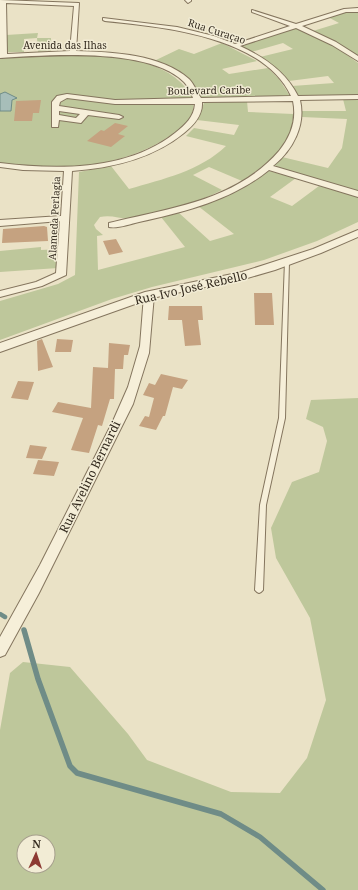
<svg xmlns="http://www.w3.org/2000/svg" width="358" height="890" viewBox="0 0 358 890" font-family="'Noto Serif',serif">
	<rect width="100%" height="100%" fill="#eae2c6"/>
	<path fill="#bec79b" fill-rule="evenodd" d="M 346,11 L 358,11 L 358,58 L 313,31 L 339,23 L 328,17 Z
		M 297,28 L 336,47 L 358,63 L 358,95 L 297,95 L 292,86 L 334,83 L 328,76 L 289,81 L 260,57 L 293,49 L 283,43 L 251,52 L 239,46 Z
		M 38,33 L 37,38 L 51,38 L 51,51 L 38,52 L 37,38 L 24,39 L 24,52 L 6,52 L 6,35 Z
		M 222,43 L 257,61 L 222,69 L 229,74 L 268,68 L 279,79 L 290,96 L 202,98 L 188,80 L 154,61 L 179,49 L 194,54 Z
		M 75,54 C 113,56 169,58 191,95 C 197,106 192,120 183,128 C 178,133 173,134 168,137 C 120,169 55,172 0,163 L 0,58 Z
		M 358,98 L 358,192 L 276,167 L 274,165 L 282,157 L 328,168 L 342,148 L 347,119 L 302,117 L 302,111 L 346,111 L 343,99 Z
		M 247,101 L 248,112 L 293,114 C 294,145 265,166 242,181 L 209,167 L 193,175 L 222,190 C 196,204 163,213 134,218 C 122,220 112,214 100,217 L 94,225 L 96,229 L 103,235 L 97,236 L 98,270 L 185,247 L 161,217 L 179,213 L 210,241 L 234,234 L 198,206 L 269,171 L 296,178 L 270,197 L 292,206 L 319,186 L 358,196 L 358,222 L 317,241 L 264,260 L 152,287 L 112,299 L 0,340 L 0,301 L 58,284 L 75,275 L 79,172 L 111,166 L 129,189 C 163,179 200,171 226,146 L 186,136 L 194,128 L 234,135 L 239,125 L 197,120 L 204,103 Z
		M 41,247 L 41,250 L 59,249 L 58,268 L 0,272 L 0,251 Z
		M 358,398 L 358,890 L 0,890 L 0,730 L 10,673 L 23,662 L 70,667 L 128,734 L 147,760 L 231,792 L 280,793 L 307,758 L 326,700 L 310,618 L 276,558 L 271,528 L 292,482 L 319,472 L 327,441 L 323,427 L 306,419 L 311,400 ZM 24,842 L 48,842 L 48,866 L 24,866 Z"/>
	<path fill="#a7beb9" stroke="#6f8c87" d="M 5,92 L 17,98 L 12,100 L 11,111 L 0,111 L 0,94 Z"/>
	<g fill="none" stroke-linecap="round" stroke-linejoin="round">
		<path stroke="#6f8c87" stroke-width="4.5" d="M 0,614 L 5,617"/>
		<path stroke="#6f8c87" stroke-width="5.5" d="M 24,630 L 38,679 L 70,766 L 77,773 L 221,814 L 260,837 L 323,890"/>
	</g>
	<path fill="#c5a280" d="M 41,100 L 39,113 L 33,113 L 32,121 L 14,121 L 16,101 Z
		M 115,123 L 128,126 L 118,134 L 125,136 L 111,147 L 87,141 L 101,130 L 104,131 Z
		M 44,226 L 47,227 L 48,241 L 2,243 L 3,229 Z
		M 116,239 L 123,252 L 109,255 L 103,241 Z
		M 254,293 L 272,293 L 274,325 L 255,325 Z
		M 169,306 L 202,306 L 203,320 L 198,320 L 201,345 L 185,346 L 182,320 L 168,320 Z
		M 42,339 L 53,367 L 38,371 L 37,341 Z
		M 57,339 L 73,340 L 71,352 L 55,352 Z
		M 109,343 L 130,345 L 128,355 L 124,355 L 123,369 L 115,369 L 114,399 L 110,399 L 102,426 L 98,425 L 89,453 L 71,450 L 83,418 L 52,412 L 58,402 L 91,408 L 93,367 L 108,368 Z
		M 161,374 L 188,380 L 182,389 L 173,387 L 165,416 L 163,416 L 156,430 L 139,426 L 145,416 L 149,417 L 154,398 L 143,395 L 149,383 L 155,385 Z
		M 18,381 L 34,382 L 28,400 L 11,398 Z
		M 30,445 L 47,447 L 42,459 L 26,458 Z
		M 38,460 L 59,462 L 54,476 L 33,474 Z"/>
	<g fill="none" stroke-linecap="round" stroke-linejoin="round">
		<defs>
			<path id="service" d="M 285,261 L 287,261 L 289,262 L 285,418 L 266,505 L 263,590 L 261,592 L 259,593 L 257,592 L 255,590 L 260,505 L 279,418 Z"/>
			<path id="minor" d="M 0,0 L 79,3 L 76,51 C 112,52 161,54 189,79 C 194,84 197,92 201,98 L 291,96 C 263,36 163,27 105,21 L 103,20 L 103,18 L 177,27 L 214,36 L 235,44 L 290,26 L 252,12 L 252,10 L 296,24 L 344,9 L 358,8 L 358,12 L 346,12 L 302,26 L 336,42 L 358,56 L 358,61 L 332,45 L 296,28 L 240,46 C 264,57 286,72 298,96 L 358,95 L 358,99 L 300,100 C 306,125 293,150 273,166 L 358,191 L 358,197 L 269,170 C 232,200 185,212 139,222 C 130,224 117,229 109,227 L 109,223 C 169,208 236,201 279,151 C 291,136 297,120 293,101 L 202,102 C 203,115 194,125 184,133 C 152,159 112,168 72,171 L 66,275 L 42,286 L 0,297 L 0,291 L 36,282 L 56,273 L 60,221 L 0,226 L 0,220 L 61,216 L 64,171 L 23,170 L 0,167 L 0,163 C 57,170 127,171 175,133 C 185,125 194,117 195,104 L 115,104 L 67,98 L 60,102 L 59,106 L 119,115 L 123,117 L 119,119 L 88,115 L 81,123 L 59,120 L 58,127 L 52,127 L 52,102 L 57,96 L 67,94 L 115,100 L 193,98 C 191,93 188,86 184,82 C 149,47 47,55 0,58 ZM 6,3 L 74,6 L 70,51 L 7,54 ZM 59,111 L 80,114 L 76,118 L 59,115 Z
				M 185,0 L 191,0 L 191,1 L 188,3 Z
				M 149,292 L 154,295 L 149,353 L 133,404 L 39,593 L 5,655 L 0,657 L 0,637 L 40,565 L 113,421 L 128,387 L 140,346 L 144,295 Z"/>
			<path id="tertiary" d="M 358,230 L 358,237 L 321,253 L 275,270 L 244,279 L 152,298 L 0,352 L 0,343 L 145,292 L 242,272 L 267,264 L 313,249 Z"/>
		</defs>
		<use href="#service" stroke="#84755e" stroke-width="2"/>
		<use href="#minor" stroke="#84755e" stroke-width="2"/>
		<use href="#tertiary" stroke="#84755e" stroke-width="2"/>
		<use href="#service" fill="#f6efd9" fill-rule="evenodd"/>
		<use href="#minor" fill="#f6efd9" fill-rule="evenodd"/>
		<use href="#tertiary" fill="#f6efd9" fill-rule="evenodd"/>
	</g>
	<g text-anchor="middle" stroke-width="3" stroke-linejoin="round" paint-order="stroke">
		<g font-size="10" fill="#352c20" stroke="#f2ecd5">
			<text transform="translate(217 31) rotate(18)" y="4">Rua Curaçao</text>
			<text x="65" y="49">Avenida das Ilhas</text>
			<text transform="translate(209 90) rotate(-1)" y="4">Boulevard Caribe</text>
			<text transform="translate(54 218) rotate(-87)" y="4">Alameda Perlagia</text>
		</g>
		<g font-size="12" fill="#352c20" stroke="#f2ecd5">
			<text transform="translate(191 288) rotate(-13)" y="4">Rua Ivo José Rebello</text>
			<text transform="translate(90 477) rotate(-64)" y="4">Rua Avelino Bernardi</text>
		</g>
	</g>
	<g transform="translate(36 854) rotate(3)"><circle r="19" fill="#f2ecd5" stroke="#a69f8d"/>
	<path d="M0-3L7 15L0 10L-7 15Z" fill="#8d3a33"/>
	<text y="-6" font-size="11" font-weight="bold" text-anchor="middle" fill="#352c20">N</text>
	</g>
</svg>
